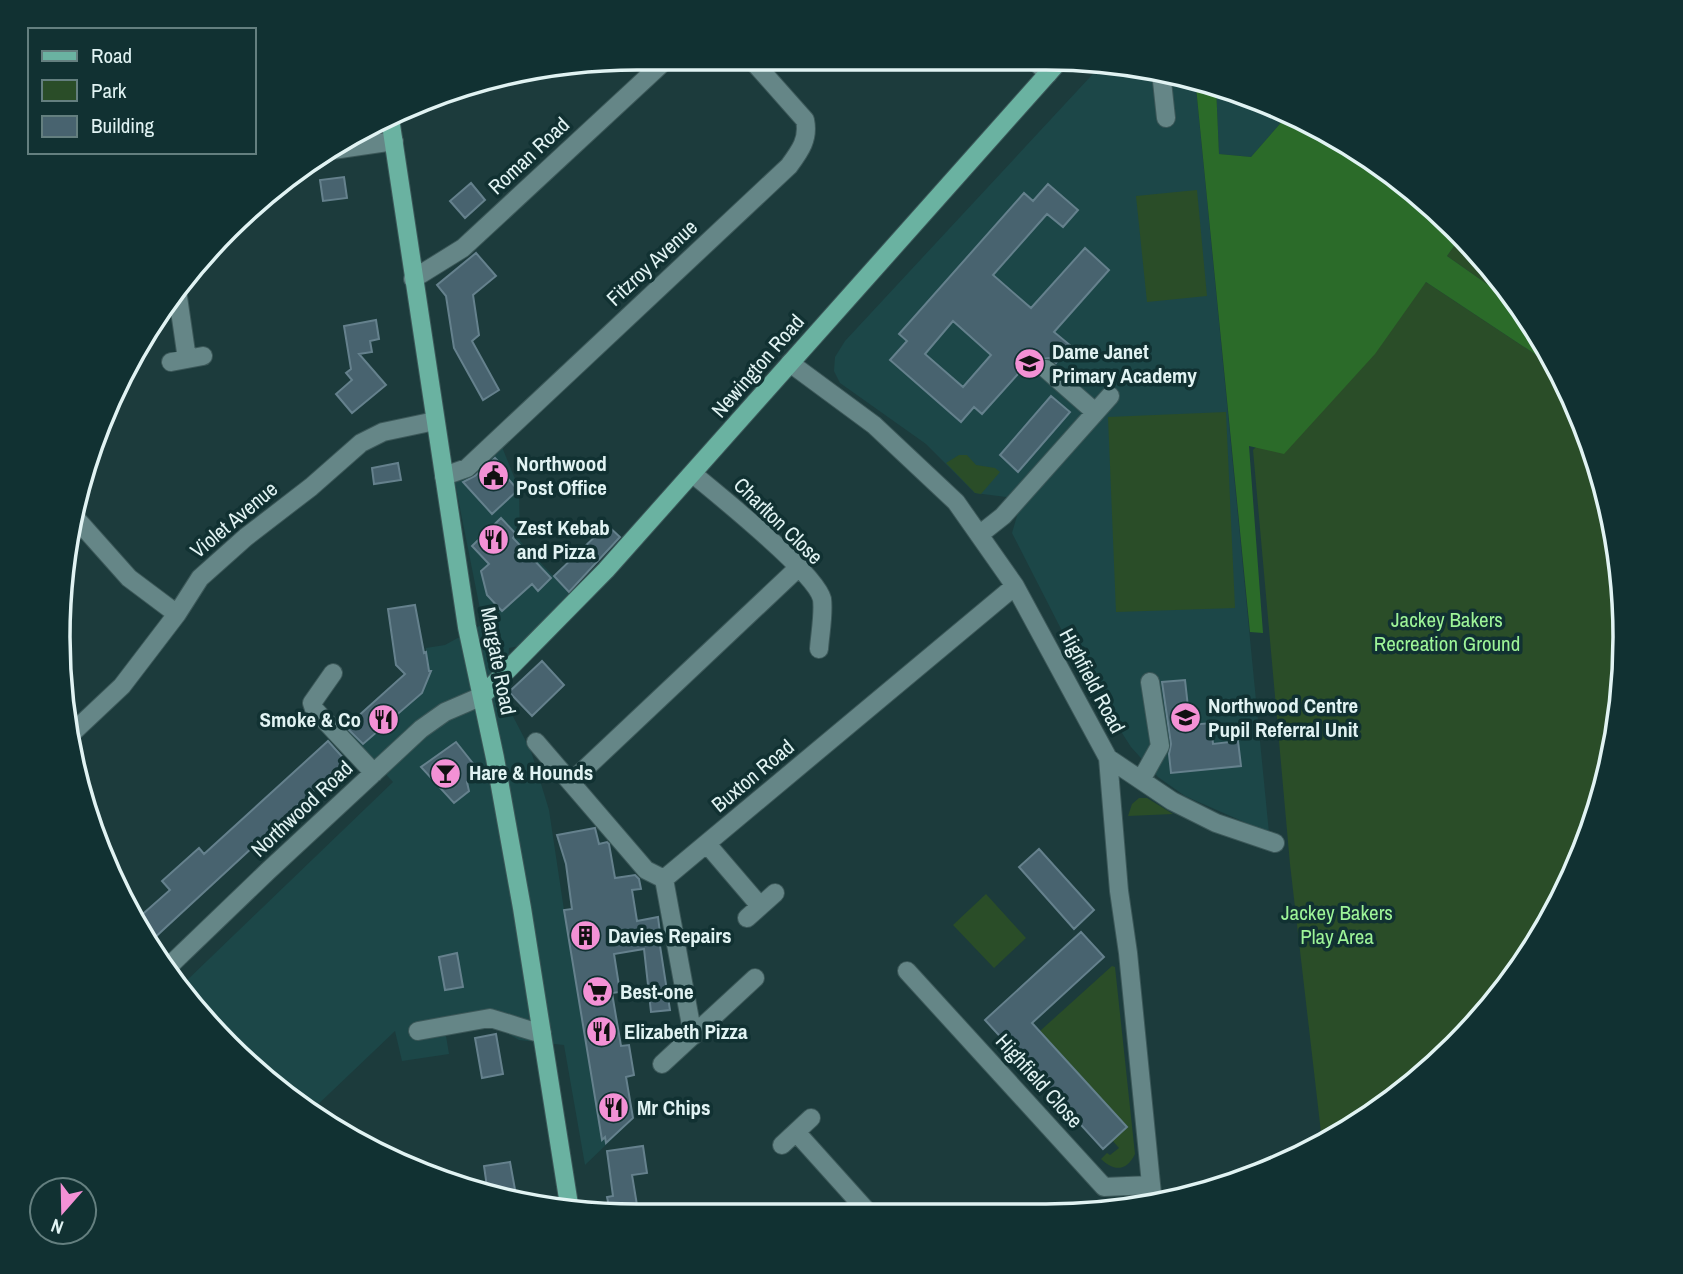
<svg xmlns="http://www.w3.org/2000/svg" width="1683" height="1274" viewBox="0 0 1683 1274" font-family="'Archivo Narrow',sans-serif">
	<rect width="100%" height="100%" fill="#1c3b3c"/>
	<path fill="#1c4748" d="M 1104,62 L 1195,77 L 1269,833 L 1185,796 L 1158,777 L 1131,747 L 1084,674 L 1012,533 L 1019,509 L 1006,497 L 975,493 L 926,444 L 840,383 L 834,371 L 835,357 L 845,341 Z
		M 1216,86 L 1285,118 L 1251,157 L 1219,154 Z
		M 502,447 L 519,489 L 520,541 L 570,594 L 532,640 L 525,645 L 509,648 L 505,701 L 531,751 L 549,810 L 564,910 L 597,905 L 633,1119 L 585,1165 L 564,1045 L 519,1040 L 489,1023 L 445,1030 L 449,1054 L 402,1061 L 395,1031 L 310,1112 L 255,1072 L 180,987 L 393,782 L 344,729 L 405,675 L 402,655 L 426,653 L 426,648 L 445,645 L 483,624 L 455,483 Z"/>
	<path fill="#2a4d28" d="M 1197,190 L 1207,296 L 1147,302 L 1136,196 Z
		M 1462,235 L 1524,310 L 1447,256 Z
		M 1426,282 L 1556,368 L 1581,415 L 1614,524 L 1625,637 L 1614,750 L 1581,858 L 1528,958 L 1456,1046 L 1368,1118 L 1322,1141 L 1290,864 L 1253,450 Z
		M 1226,412 L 1235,608 L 1116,612 L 1108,417 Z
		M 959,455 L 967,455 L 976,465 L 995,468 L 1000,472 L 981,494 L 975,493 L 946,463 Z
		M 1139,798 L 1147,798 L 1173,814 L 1128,816 L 1132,804 Z
		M 986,894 L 1026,938 L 994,968 L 953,925 Z
		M 1112,966 L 1115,967 L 1135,1154 C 1127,1171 1114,1172 1101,1159 L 1107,1153 L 1110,1155 L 1119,1148 L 1112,1140 L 1127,1127 L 1040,1031 Z"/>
	<path fill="#2b6b29" d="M 1195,77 L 1216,86 L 1219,154 L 1251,157 L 1285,118 L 1345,145 L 1391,174 L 1456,228 L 1462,235 L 1447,256 L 1524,310 L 1556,368 L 1426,282 L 1375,354 L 1284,454 L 1249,446 L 1263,633 L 1250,632 Z"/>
	<path fill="#48636f" stroke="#65818d" stroke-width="2" fill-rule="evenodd" d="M 344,177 L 347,198 L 323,201 L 320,180 Z
		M 471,183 L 485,200 L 465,218 L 450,201 Z
		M 1048,184 L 1078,210 L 1063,227 L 1047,214 L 993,275 L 1031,308 L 1085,248 L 1109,270 L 1054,332 L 1071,346 L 1056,363 L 1049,358 L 1042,359 L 1036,354 L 982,414 L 974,407 L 961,422 L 890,360 L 907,341 L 899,334 L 1024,193 L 1033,201 ZM 953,321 L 991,355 L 963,387 L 925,354 Z
		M 476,253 L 496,276 L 473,295 L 479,335 L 472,341 L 499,390 L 483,400 L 454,348 L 446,296 L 437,285 Z
		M 376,320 L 379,339 L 370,341 L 372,352 L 359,354 L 386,385 L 352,413 L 336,394 L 352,380 L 346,373 L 351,369 L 344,326 Z
		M 1051,396 L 1070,412 L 1018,472 L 1000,455 Z
		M 495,458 L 505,469 L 502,472 L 518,490 L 492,514 L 463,482 L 475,476 Z
		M 398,463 L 401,480 L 374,484 L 372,468 Z
		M 501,518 L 516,534 L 513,538 L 551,578 L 538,591 L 532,584 L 502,611 L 487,595 L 481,571 L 489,564 L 472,546 Z
		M 607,525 L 620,537 L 569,592 L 554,576 Z
		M 415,605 L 424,653 L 426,652 L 429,671 L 431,671 L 422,693 L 363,744 L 346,727 L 405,674 L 396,665 L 388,609 Z
		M 542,661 L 564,685 L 532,716 L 509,692 Z
		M 1185,680 L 1190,725 L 1211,723 L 1213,744 L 1238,741 L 1241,766 L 1171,773 L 1169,754 L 1171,744 L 1162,682 Z
		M 328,741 L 346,761 L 151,941 L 142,931 L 136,920 L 170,890 L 162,881 L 199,848 L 204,854 Z
		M 456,742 L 475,766 L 470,772 L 474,776 L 467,782 L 469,791 L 454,803 L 421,767 Z
		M 595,828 L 599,844 L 607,842 L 609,844 L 615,878 L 635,875 L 639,879 L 641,889 L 632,890 L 637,921 L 658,917 L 660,933 L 658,933 L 670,1010 L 651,1012 L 644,949 L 614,954 L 620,992 L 612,993 L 621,1046 L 629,1045 L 634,1075 L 626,1077 L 633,1118 L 606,1143 L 605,1137 L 602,1140 L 564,910 L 572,909 L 566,864 L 557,835 Z
		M 1039,849 L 1094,910 L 1074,929 L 1019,867 Z
		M 1081,932 L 1104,957 L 1032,1023 L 1127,1127 L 1103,1149 L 985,1020 Z
		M 457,953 L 463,987 L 445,990 L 439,957 Z
		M 496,1034 L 503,1074 L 482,1078 L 475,1038 Z
		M 643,1146 L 647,1173 L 632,1175 L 638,1211 L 610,1211 L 607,1197 L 613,1196 L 607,1151 Z
		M 510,1162 L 514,1184 L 517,1201 L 488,1194 L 484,1166 Z"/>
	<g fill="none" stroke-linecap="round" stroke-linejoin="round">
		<defs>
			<path id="minor" d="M 1033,59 L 1048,74
				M 1161,72 L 1166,118
				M 326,151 L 394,141
				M 413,279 L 463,248 L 668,58
				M 178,297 L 187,359
				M 171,362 L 203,356
				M 790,363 L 874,425 L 956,502 L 1015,586 L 1108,758 L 1119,891 L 1128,953 L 1153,1204
				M 1046,369 L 1095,412
				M 693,474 C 717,494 816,573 822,599 C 824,614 820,634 819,649
				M 444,476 L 467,468 L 789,166 C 800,151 809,139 805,120 L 750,58
				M 72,514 L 129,578 L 177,614
				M 979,535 L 1003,516 L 1110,396
				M 333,673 L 312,703 L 314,709 L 374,773
				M 71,734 L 122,686 L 177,614 L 200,578 L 246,537 L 311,487 L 361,443 L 383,432 L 435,421
				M 536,742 L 646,870 L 664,879
				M 1108,758 L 1172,801 L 1216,823 L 1275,843
				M 1141,780 L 1160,746 L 1150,682
				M 571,782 L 799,567
				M 707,844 L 760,906
				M 664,879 L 1015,586
				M 664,879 L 693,1036
				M 747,918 L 775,893
				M 165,970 L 268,871 L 421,729 L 445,712 L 482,696
				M 907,971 L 1104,1187 L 1151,1185
				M 418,1031 L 490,1018 L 542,1034
				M 662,1064 L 755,978
				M 796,1132 L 867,1211
				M 782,1145 L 811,1118"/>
			<path id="major" d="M 390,118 L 467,627 L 495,758 L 522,908 L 570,1211
				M 482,696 L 606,570 L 1061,59"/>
		</defs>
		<use href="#minor" stroke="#3c5859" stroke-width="20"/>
		<use href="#major" stroke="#3c5859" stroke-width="20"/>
		<use href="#minor" stroke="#658687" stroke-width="18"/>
		<use href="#major" stroke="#6ab2a1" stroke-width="18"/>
	</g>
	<defs>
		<symbol id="school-disc" viewBox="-11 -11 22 22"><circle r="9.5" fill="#f391d5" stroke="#113132"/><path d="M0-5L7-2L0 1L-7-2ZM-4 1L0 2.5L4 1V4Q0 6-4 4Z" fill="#111"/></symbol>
		<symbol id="civic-disc" viewBox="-11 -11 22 22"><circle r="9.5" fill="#f391d5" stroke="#113132"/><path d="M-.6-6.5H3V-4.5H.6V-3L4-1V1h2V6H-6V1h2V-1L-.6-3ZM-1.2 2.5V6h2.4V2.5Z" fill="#111"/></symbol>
		<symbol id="restaurant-disc" viewBox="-11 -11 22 22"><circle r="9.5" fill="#f391d5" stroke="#113132"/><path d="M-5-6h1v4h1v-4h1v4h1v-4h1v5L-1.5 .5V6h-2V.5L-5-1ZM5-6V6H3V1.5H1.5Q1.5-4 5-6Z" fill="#111"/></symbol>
		<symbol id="bar-disc" viewBox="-11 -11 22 22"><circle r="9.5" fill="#f391d5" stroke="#113132"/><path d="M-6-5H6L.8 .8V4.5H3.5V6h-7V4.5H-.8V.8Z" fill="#111"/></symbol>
		<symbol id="building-disc" viewBox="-11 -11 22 22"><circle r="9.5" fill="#f391d5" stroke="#113132"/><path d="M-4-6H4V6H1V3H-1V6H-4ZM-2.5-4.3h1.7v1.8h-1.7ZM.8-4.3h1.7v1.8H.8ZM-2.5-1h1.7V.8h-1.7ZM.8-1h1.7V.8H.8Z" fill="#111"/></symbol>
		<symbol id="supermarket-disc" viewBox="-11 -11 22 22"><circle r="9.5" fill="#f391d5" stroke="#113132"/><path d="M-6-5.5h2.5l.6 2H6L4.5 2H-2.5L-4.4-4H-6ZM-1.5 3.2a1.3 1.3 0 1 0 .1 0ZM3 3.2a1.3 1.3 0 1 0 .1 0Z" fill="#111"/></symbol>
	</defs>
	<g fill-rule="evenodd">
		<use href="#school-disc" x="1012" y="346" width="35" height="35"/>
		<use href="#civic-disc" x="476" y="458" width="35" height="35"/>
		<use href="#restaurant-disc" x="476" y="522" width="35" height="35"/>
		<use href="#school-disc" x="1168" y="700" width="35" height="35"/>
		<use href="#restaurant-disc" x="366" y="702" width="35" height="35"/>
		<use href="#bar-disc" x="428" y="756" width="35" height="35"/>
		<use href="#building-disc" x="568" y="918" width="35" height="35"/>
		<use href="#supermarket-disc" x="580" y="974" width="35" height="35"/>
		<use href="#restaurant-disc" x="584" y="1014" width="35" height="35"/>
		<use href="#restaurant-disc" x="596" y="1090" width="35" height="35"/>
	</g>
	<g text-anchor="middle" stroke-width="7" stroke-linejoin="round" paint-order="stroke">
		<g font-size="21" fill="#e1f3f3" stroke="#113132">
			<text transform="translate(529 156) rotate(-43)" y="7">Roman Road</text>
			<text transform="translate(652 263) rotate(-43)" y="7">Fitzroy Avenue</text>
			<text transform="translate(758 366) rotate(-49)" y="7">Newington Road</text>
			<text transform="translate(234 520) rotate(-40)" y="7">Violet Avenue</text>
			<text transform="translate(778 521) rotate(44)" y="7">Charlton Close</text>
			<text transform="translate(498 661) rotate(79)" y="7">Margate Road</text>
			<text transform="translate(1092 681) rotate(62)" y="7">Highfield Road</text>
			<text transform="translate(753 776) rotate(-40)" y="7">Buxton Road</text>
			<text transform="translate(302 809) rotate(-43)" y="7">Northwood Road</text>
			<text transform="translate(1039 1081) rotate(48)" y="7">Highfield Close</text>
		</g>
		<g font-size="21" font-weight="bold" fill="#e1f3f3" stroke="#113132" text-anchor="start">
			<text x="1052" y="359">Dame Janet<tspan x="1052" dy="24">Primary Academy</tspan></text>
			<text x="516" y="471">Northwood<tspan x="516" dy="24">Post Office</tspan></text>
			<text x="517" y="535">Zest Kebab<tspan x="517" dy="24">and Pizza</tspan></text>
			<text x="1208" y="713">Northwood Centre<tspan x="1208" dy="24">Pupil Referral Unit</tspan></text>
			<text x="361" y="727" text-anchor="end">Smoke &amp; Co</text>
			<text x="469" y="780">Hare &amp; Hounds</text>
			<text x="608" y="943">Davies Repairs</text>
			<text x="620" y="999">Best-one</text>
			<text x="624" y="1039">Elizabeth Pizza</text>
			<text x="637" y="1115">Mr Chips</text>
		</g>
		<g font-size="21" fill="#9df498" stroke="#113132">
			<text x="1447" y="627">Jackey Bakers<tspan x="1447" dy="24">Recreation Ground</tspan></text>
			<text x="1337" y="920">Jackey Bakers<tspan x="1337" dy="24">Play Area</tspan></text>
		</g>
	</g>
	<path d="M0 0H1683V1274H0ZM637 70H1046A567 567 0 0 1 1613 637V637A567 567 0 0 1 1046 1204H637A567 567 0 0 1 70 637V637A567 567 0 0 1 637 70Z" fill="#113132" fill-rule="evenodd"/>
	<path fill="none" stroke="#e1f3f3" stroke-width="3.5" d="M637 70H1046A567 567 0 0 1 1613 637V637A567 567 0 0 1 1046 1204H637A567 567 0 0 1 70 637V637A567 567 0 0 1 637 70Z"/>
	<rect x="28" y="28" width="228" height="126" fill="#113132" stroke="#647f7f" stroke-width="2"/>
	<rect x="42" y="51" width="35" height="10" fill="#6ab2a1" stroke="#647f7f" stroke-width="2"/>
	<text x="91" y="63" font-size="21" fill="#e1f3f3">Road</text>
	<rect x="42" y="80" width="35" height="21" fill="#2a4d28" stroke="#647f7f" stroke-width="2"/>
	<text x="91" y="98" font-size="21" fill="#e1f3f3">Park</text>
	<rect x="42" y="116" width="35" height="21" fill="#48636f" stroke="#647f7f" stroke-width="2"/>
	<text x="91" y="133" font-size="21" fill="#e1f3f3">Building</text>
	<g transform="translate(63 1211) rotate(200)"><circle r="33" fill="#113132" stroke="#647f7f" stroke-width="2"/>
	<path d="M0-5L12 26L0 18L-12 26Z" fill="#f391d5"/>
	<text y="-10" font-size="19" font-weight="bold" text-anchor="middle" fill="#e1f3f3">N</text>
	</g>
</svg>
